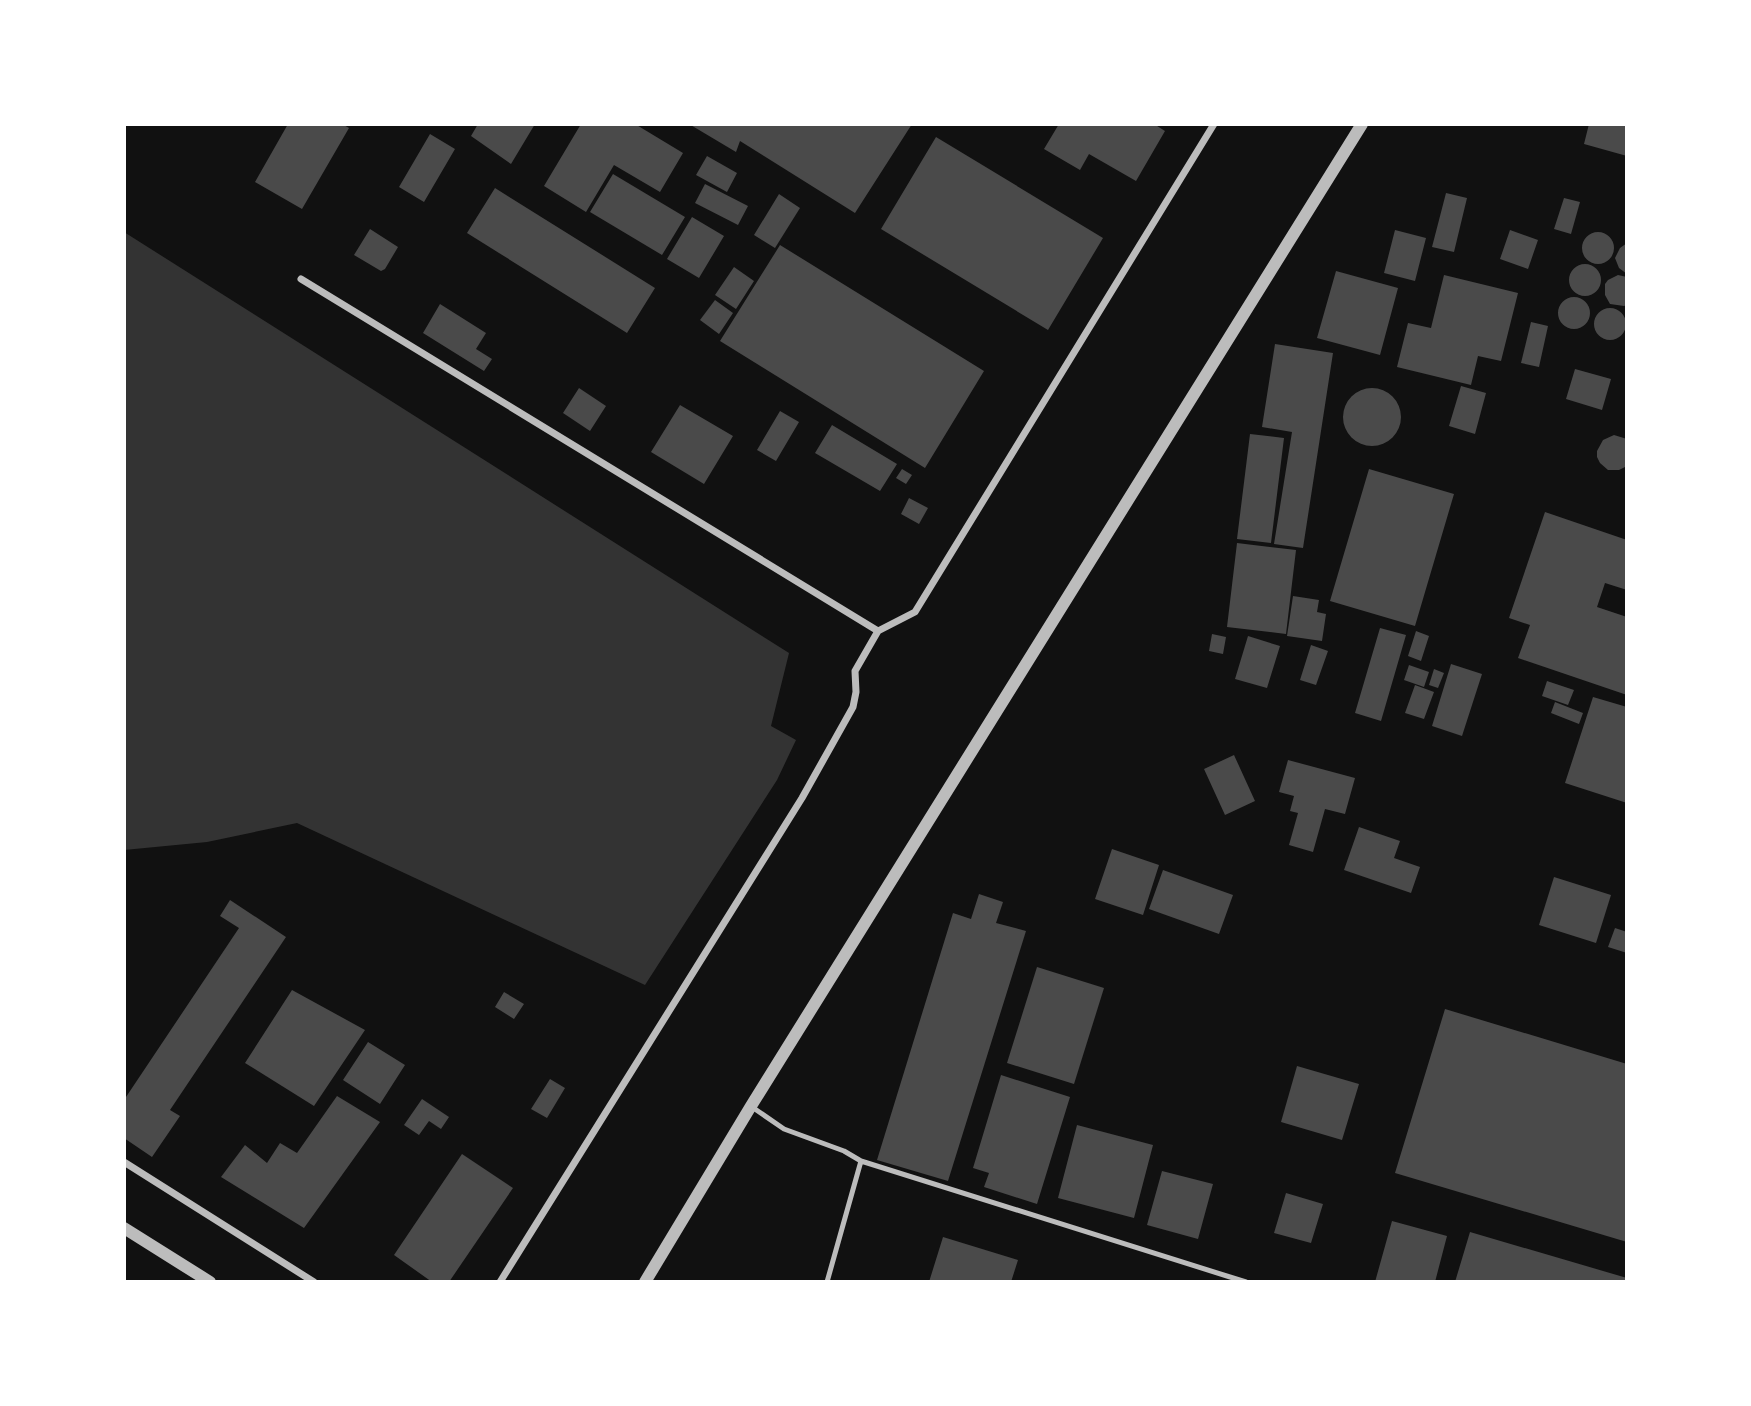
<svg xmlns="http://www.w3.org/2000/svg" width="1751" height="1406" viewBox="0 0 1751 1406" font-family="'PT Sans Narrow',sans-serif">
	<rect width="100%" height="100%" fill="#111"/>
	<path fill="#333" d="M 124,232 L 789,653 L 771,726 L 796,740 L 777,780 L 645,985 L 297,823 L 207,842 L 124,850 Z"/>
	<path fill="#4a4a4a" d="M 288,124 L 342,124 L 349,128 L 302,209 L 255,182 Z
		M 478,124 L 535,124 L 511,164 L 471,136 Z
		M 581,124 L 635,124 L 683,153 L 660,192 L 614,165 L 586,212 L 544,186 Z
		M 689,124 L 912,124 L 855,213 L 740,141 L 736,152 Z
		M 1059,124 L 1154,124 L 1165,131 L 1136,181 L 1089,154 L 1080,170 L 1044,149 Z
		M 1589,124 L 1627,124 L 1627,156 L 1584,144 Z
		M 430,134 L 455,149 L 424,202 L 399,187 Z
		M 936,137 L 1103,238 L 1048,330 L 881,229 Z
		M 707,156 L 737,173 L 727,192 L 696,175 Z
		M 613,174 L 685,217 L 662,255 L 590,212 Z
		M 705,184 L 748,206 L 738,225 L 695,203 Z
		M 495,188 L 655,288 L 627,333 L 467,233 Z
		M 1446,193 L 1467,198 L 1454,252 L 1432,247 Z
		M 779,194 L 800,208 L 775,248 L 754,235 Z
		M 1564,198 L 1580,202 L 1571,234 L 1554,229 Z
		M 692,217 L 724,236 L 699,278 L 667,259 Z
		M 370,229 L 398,247 L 385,269 L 381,271 L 354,255 Z
		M 1395,230 L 1426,238 L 1415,281 L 1384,273 Z
		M 1510,230 L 1538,240 L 1528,269 L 1500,259 Z
		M1582 248a16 16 0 1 1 32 0a16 16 0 1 1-32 0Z
		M 1627,243 L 1627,274 L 1619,268 L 1615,258 L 1620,248 Z
		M 780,245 L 984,371 L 925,468 L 720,341 Z
		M1569 280a16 16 0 1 1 32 0a16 16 0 1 1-32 0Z
		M 734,267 L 754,281 L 736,309 L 715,295 Z
		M 1336,271 L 1398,288 L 1380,355 L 1317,338 Z
		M 1444,275 L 1518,293 L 1501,361 L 1478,356 L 1471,385 L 1397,367 L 1408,323 L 1431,328 Z
		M 1618,275 L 1627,277 L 1627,305 L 1624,306 L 1610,304 L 1605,295 L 1605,284 L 1608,280 Z
		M1558 313a16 16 0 1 1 32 0a16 16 0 1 1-32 0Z
		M 715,300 L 733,313 L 719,334 L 700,320 Z
		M 440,304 L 486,333 L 476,349 L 492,359 L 484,371 L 423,333 Z
		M1594 324a16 16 0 1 1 32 0a16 16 0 1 1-32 0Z
		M 1531,322 L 1548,326 L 1539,367 L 1521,363 Z
		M 1275,344 L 1333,353 L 1303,548 L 1274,544 L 1292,432 L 1262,427 Z
		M 1575,369 L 1611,379 L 1602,410 L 1566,399 Z
		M 1461,386 L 1486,393 L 1475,434 L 1449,426 Z
		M1343 417a29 29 0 1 1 58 0a29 29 0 1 1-58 0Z
		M 579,388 L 606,406 L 590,431 L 563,413 Z
		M 680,405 L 733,436 L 704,484 L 651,452 Z
		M 780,411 L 799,422 L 776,461 L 757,450 Z
		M 832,425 L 897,464 L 880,491 L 815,453 Z
		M 1250,434 L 1284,438 L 1271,543 L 1237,539 Z
		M 1614,435 L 1627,439 L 1627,466 L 1619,470 L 1608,470 L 1600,463 L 1597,457 L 1597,451 L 1603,440 Z
		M 902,469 L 912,475 L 906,484 L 896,478 Z
		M 1369,469 L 1454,494 L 1415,626 L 1330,601 Z
		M 909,498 L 928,508 L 919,524 L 901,514 Z
		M 1545,512 L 1627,540 L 1627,590 L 1605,583 L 1597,607 L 1627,617 L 1627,695 L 1518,658 L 1530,625 L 1509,618 Z
		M 1237,543 L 1296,550 L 1286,634 L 1227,627 Z
		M 1293,596 L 1319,600 L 1317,612 L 1326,614 L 1322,641 L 1287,636 Z
		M 1380,628 L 1406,635 L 1381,721 L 1355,713 Z
		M 1416,631 L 1429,636 L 1421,661 L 1408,656 Z
		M 1212,634 L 1226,637 L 1223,654 L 1209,651 Z
		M 1248,636 L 1280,646 L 1267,688 L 1235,679 Z
		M 1311,645 L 1328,651 L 1316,685 L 1300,680 Z
		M 1451,664 L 1482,674 L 1462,736 L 1432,726 Z
		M 1409,665 L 1429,672 L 1424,687 L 1404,680 Z
		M 1434,669 L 1444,673 L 1438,688 L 1429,685 Z
		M 1547,681 L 1574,690 L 1568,705 L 1542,696 Z
		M 1415,685 L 1434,692 L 1424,719 L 1405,713 Z
		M 1593,697 L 1627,707 L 1627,803 L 1565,783 Z
		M 1555,702 L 1583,713 L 1579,724 L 1551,713 Z
		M 1234,755 L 1255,801 L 1225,815 L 1204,769 Z
		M 1288,760 L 1355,778 L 1345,814 L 1325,809 L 1313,852 L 1289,845 L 1298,813 L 1290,811 L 1294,796 L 1279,792 Z
		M 1359,827 L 1400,841 L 1394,858 L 1420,867 L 1411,893 L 1344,870 Z
		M 1112,849 L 1159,865 L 1143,915 L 1095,899 Z
		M 1163,870 L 1233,895 L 1219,934 L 1149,909 Z
		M 1554,877 L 1611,895 L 1596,943 L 1539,925 Z
		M 979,894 L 1003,902 L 996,923 L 1026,931 L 948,1181 L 877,1160 L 953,913 L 971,919 Z
		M 230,900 L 286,937 L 170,1110 L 180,1116 L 152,1157 L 124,1138 L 124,1100 L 239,928 L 220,916 Z
		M 1615,928 L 1627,932 L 1627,953 L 1608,947 Z
		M 1037,967 L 1104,988 L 1074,1084 L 1007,1063 Z
		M 292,990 L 365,1030 L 314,1106 L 245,1063 Z
		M 504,992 L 524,1004 L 514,1019 L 495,1007 Z
		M 1445,1009 L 1627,1064 L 1627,1242 L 1395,1173 Z
		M 368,1042 L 405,1065 L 380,1104 L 343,1080 Z
		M 1297,1066 L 1359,1084 L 1342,1140 L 1281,1122 Z
		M 1001,1075 L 1070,1097 L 1037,1204 L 984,1187 L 989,1173 L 973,1168 Z
		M 550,1079 L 565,1088 L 547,1118 L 531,1109 Z
		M 337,1096 L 380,1122 L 304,1228 L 221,1177 L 245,1145 L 267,1163 L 280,1143 L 297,1153 Z
		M 422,1099 L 449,1117 L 441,1129 L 429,1121 L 419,1135 L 404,1125 Z
		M 1077,1125 L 1153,1145 L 1134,1218 L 1058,1198 Z
		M 462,1154 L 513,1188 L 449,1282 L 432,1282 L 394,1255 Z
		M 1162,1171 L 1213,1184 L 1198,1239 L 1147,1225 Z
		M 1286,1193 L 1323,1204 L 1311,1243 L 1274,1233 Z
		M 1392,1221 L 1447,1236 L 1435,1282 L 1375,1282 Z
		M 1470,1232 L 1627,1278 L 1627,1282 L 1455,1282 Z
		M 943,1237 L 1018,1260 L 1011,1282 L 929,1282 Z"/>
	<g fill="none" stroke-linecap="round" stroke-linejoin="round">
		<path stroke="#bcbcbc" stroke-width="5" d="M 752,1107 L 784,1129 L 844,1151 L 861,1161 L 1246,1282
			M 827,1282 L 861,1161"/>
		<path stroke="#bcbcbc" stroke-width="7" d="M 301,279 L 878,631
			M 124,1162 L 314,1282
			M 500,1282 L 802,798 L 853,707 L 856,692 L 855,671 L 878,631 L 915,612 L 1214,124"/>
		<path stroke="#bcbcbc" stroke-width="12" d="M 124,1228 L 210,1282
			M 645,1282 L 751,1106 L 1362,124"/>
	</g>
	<rect width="1751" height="1406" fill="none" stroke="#ffffff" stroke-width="252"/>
</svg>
